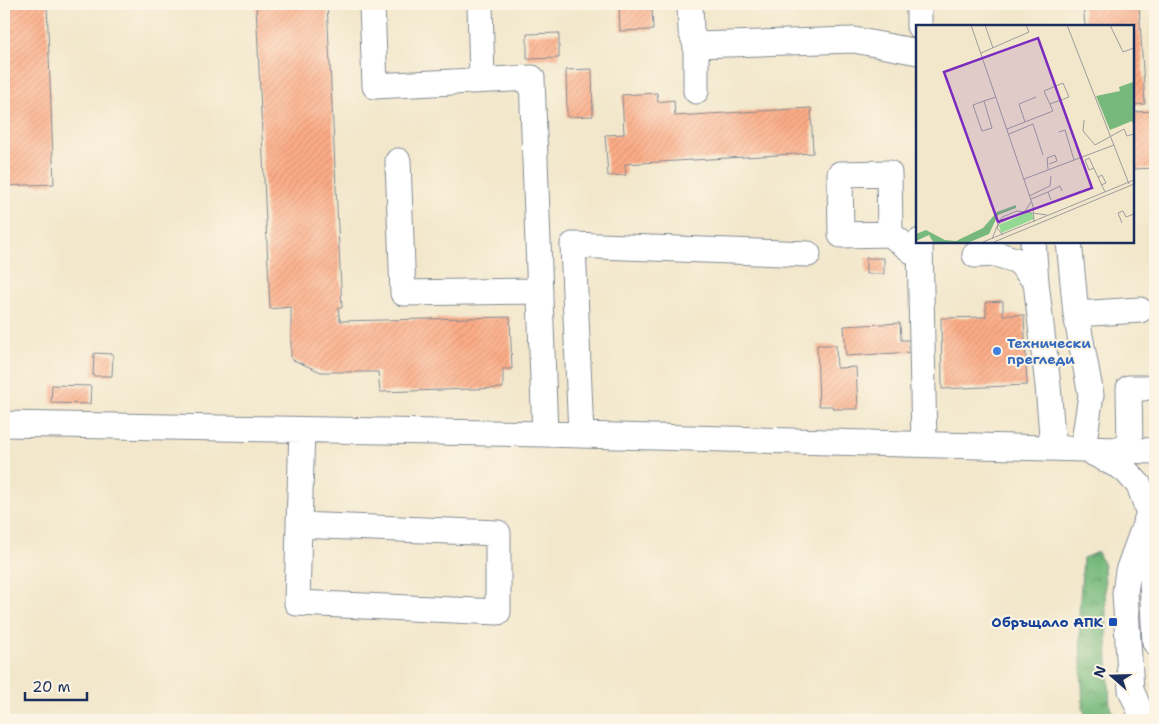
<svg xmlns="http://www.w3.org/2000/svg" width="1159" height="724" viewBox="0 0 1159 724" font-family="'Shantell Sans',sans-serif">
	<defs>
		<pattern id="forest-crowns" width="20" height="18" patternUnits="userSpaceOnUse" patternTransform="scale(1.25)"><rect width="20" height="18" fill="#77b97d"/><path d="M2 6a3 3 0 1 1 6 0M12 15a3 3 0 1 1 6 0" fill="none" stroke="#61976a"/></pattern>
		<pattern id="building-hatch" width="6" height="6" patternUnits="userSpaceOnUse" patternTransform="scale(1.25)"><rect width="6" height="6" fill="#fcac86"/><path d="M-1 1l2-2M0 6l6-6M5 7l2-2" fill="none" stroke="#d79476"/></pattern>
	</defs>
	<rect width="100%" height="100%" fill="#fcf5e5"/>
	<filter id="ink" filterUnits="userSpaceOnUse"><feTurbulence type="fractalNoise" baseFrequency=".02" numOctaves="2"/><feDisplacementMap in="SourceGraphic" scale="10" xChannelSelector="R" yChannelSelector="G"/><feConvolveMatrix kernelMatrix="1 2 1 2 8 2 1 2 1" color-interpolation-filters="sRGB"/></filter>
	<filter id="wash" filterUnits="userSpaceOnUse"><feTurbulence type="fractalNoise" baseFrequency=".0096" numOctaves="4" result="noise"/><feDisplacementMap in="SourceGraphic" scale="20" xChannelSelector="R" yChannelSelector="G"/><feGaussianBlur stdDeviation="1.12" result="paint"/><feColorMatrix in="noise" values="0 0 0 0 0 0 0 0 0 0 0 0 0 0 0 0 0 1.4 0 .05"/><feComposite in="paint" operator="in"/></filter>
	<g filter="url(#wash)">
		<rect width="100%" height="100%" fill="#f2e7cb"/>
		<path fill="url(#forest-crowns)" stroke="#49746e" d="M 1098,552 L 1104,566 L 1110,708 L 1118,720 L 1088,720 L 1083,709 L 1079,613 L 1083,558 Z"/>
		<g id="blocks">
			<path fill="url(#building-hatch)" d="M 4,4 L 47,4 L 54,184 L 4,186 Z
				M 256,4 L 327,4 L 342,308 L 338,308 L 340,321 L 510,317 L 512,369 L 503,369 L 503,388 L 380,392 L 378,372 L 321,372 L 291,359 L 291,307 L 270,309 Z
				M 619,4 L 652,4 L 653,30 L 620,31 Z
				M 1083,4 L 1139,4 L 1145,104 L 1133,105 L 1133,26 L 1085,26 Z
				M 559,33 L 559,58 L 527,59 L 527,34 Z
				M 592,69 L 593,116 L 567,117 L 566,70 Z
				M 657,93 L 658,102 L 674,100 L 675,116 L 811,108 L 813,153 L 625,164 L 626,175 L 608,176 L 605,135 L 624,134 L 622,95 Z
				M 1155,111 L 1155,168 L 1133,169 L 1133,112 Z
				M 866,258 L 884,258 L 884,274 L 866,274 Z
				M 1003,301 L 1003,315 L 1024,315 L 1027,385 L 942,389 L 941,318 L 986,317 L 986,302 Z
				M 900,323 L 901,340 L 911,340 L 912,352 L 846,356 L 844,326 Z
				M 817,345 L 836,345 L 837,368 L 856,367 L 858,409 L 833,409 L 832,406 L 819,406 Z
				M 94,353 L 113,354 L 112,376 L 93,376 Z
				M 52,385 L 91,386 L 90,404 L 51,403 Z"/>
		</g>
	</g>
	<g filter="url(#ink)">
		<use href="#blocks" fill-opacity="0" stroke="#868b94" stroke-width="1"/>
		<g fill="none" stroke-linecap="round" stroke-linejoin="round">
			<defs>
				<path id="minor" d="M 372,4 L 375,86 L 532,78 L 545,434
					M 480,4 L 482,80
					M 690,4 L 691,31 L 696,45
					M 919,4 L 919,26
					M 696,91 L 696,45 L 854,40 L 918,52
					M 398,161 L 403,293 L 540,291
					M 890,234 L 889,173 L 840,174 L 841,235 L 890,234 L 920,257
					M 920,241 L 924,444
					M 1033,241 L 1036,282
					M 1069,241 L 1076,314
					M 975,255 L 996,254 L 1018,261 L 1036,282 L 1048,386 L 1053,447
					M 4,424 L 545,434 L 1155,451
					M 581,435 L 573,245 L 808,254
					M 1083,448 L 1091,395 L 1076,314 L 1140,310
					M 1130,449 L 1129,388 L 1144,388
					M 1089,451 L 1124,469 L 1139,485 L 1149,513 L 1155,642
					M 299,525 L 297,603 L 498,612 L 498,533 L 299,525 L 302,430
					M 1148,720 L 1140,711 L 1131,690 L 1125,593 L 1128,571 L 1155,497"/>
			</defs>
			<use href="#minor" stroke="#868b94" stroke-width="27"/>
			<use href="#minor" stroke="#fff" stroke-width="25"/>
		</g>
	</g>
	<circle fill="#3f7fe0" stroke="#fcf5e5" stroke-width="2" cx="997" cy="351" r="5"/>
	<rect fill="#1a4fb4" stroke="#fcf5e5" stroke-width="2" x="1108" y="617" width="10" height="10" rx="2.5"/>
	<g text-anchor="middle" stroke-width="4" stroke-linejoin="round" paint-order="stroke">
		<g font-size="14" font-weight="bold" fill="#366cbe" stroke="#fcf5e5" text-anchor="start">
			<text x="1007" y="348">Технически<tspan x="1007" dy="16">прегледи</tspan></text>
		</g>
		<g font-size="14" font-weight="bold" fill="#164399" stroke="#fcf5e5" text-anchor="end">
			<text x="1103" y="627">Обръщало АПК</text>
		</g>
	</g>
	<g transform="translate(916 25)">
		<rect width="218" height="218" fill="#f2e7cb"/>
		<path d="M 110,188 L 116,188 L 118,194 L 85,208 L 83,200 Z" fill="#94d993"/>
		<path d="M 217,57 L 217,99 L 216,96 L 194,105 L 180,71 L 204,66 L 203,62 ZM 100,180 L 100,183 L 82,190 L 73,209 L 54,217 L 17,217 L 13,210 L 0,216 L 0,209 L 10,205 L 29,215 L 40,216 L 67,203 L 81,187 Z" fill="#77b97d"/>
		<path fill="none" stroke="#9c9d9f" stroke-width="1" d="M 55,0 L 117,181 L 118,197M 69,0 L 77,23M 151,0 L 213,159M 194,0 L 207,27 L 218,23M 65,28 L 113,7 L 110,0M 68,76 L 57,80 L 66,106 L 76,103 L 68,76 L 80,72M 168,95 L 167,106 L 179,120 L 208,104 L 211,111 L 218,109M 109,97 L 103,79 L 120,72M 91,104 L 137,86 L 128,66 L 147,58 L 153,72 L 134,79M 143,107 L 149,105 L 158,135M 93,109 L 117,99 L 127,130M 178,143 L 173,145 L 169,135 L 173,133 L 189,167M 132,144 L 131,133 L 139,130 L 141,136 L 133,139M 182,152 L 186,150 L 190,158 L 185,160M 108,154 L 198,120M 132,167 L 144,161 L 146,166M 113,171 L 134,161 L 135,151M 115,174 L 132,167 L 135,175M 206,198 L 202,188 L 207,186 L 210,192 L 218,189M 87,210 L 81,203 L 86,192 L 101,186 L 131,190M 76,214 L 82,199 L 109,186 L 115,177M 67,217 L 218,155M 78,217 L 218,159"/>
		<path fill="#7b2cbf" fill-opacity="0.15" stroke="#7b2cbf" stroke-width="2.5" d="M 122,13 L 176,163 L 82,197 L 28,47 Z"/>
		<rect width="218" height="218" fill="none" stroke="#1b2f5e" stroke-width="2.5"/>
	</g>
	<rect width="1159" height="724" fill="none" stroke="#fcf5e5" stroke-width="20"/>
	<g transform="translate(1112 676) rotate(290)" stroke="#fcf5e5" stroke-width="4" paint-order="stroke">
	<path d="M0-4L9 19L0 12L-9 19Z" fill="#1b2f5e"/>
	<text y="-8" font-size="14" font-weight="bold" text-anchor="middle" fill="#1b2f5e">N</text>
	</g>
	<path d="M25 692v8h62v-8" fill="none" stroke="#1b2f5e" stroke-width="2.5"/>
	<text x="32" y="692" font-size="15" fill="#1b2f5e" stroke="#fcf5e5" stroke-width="4" paint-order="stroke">20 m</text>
</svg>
